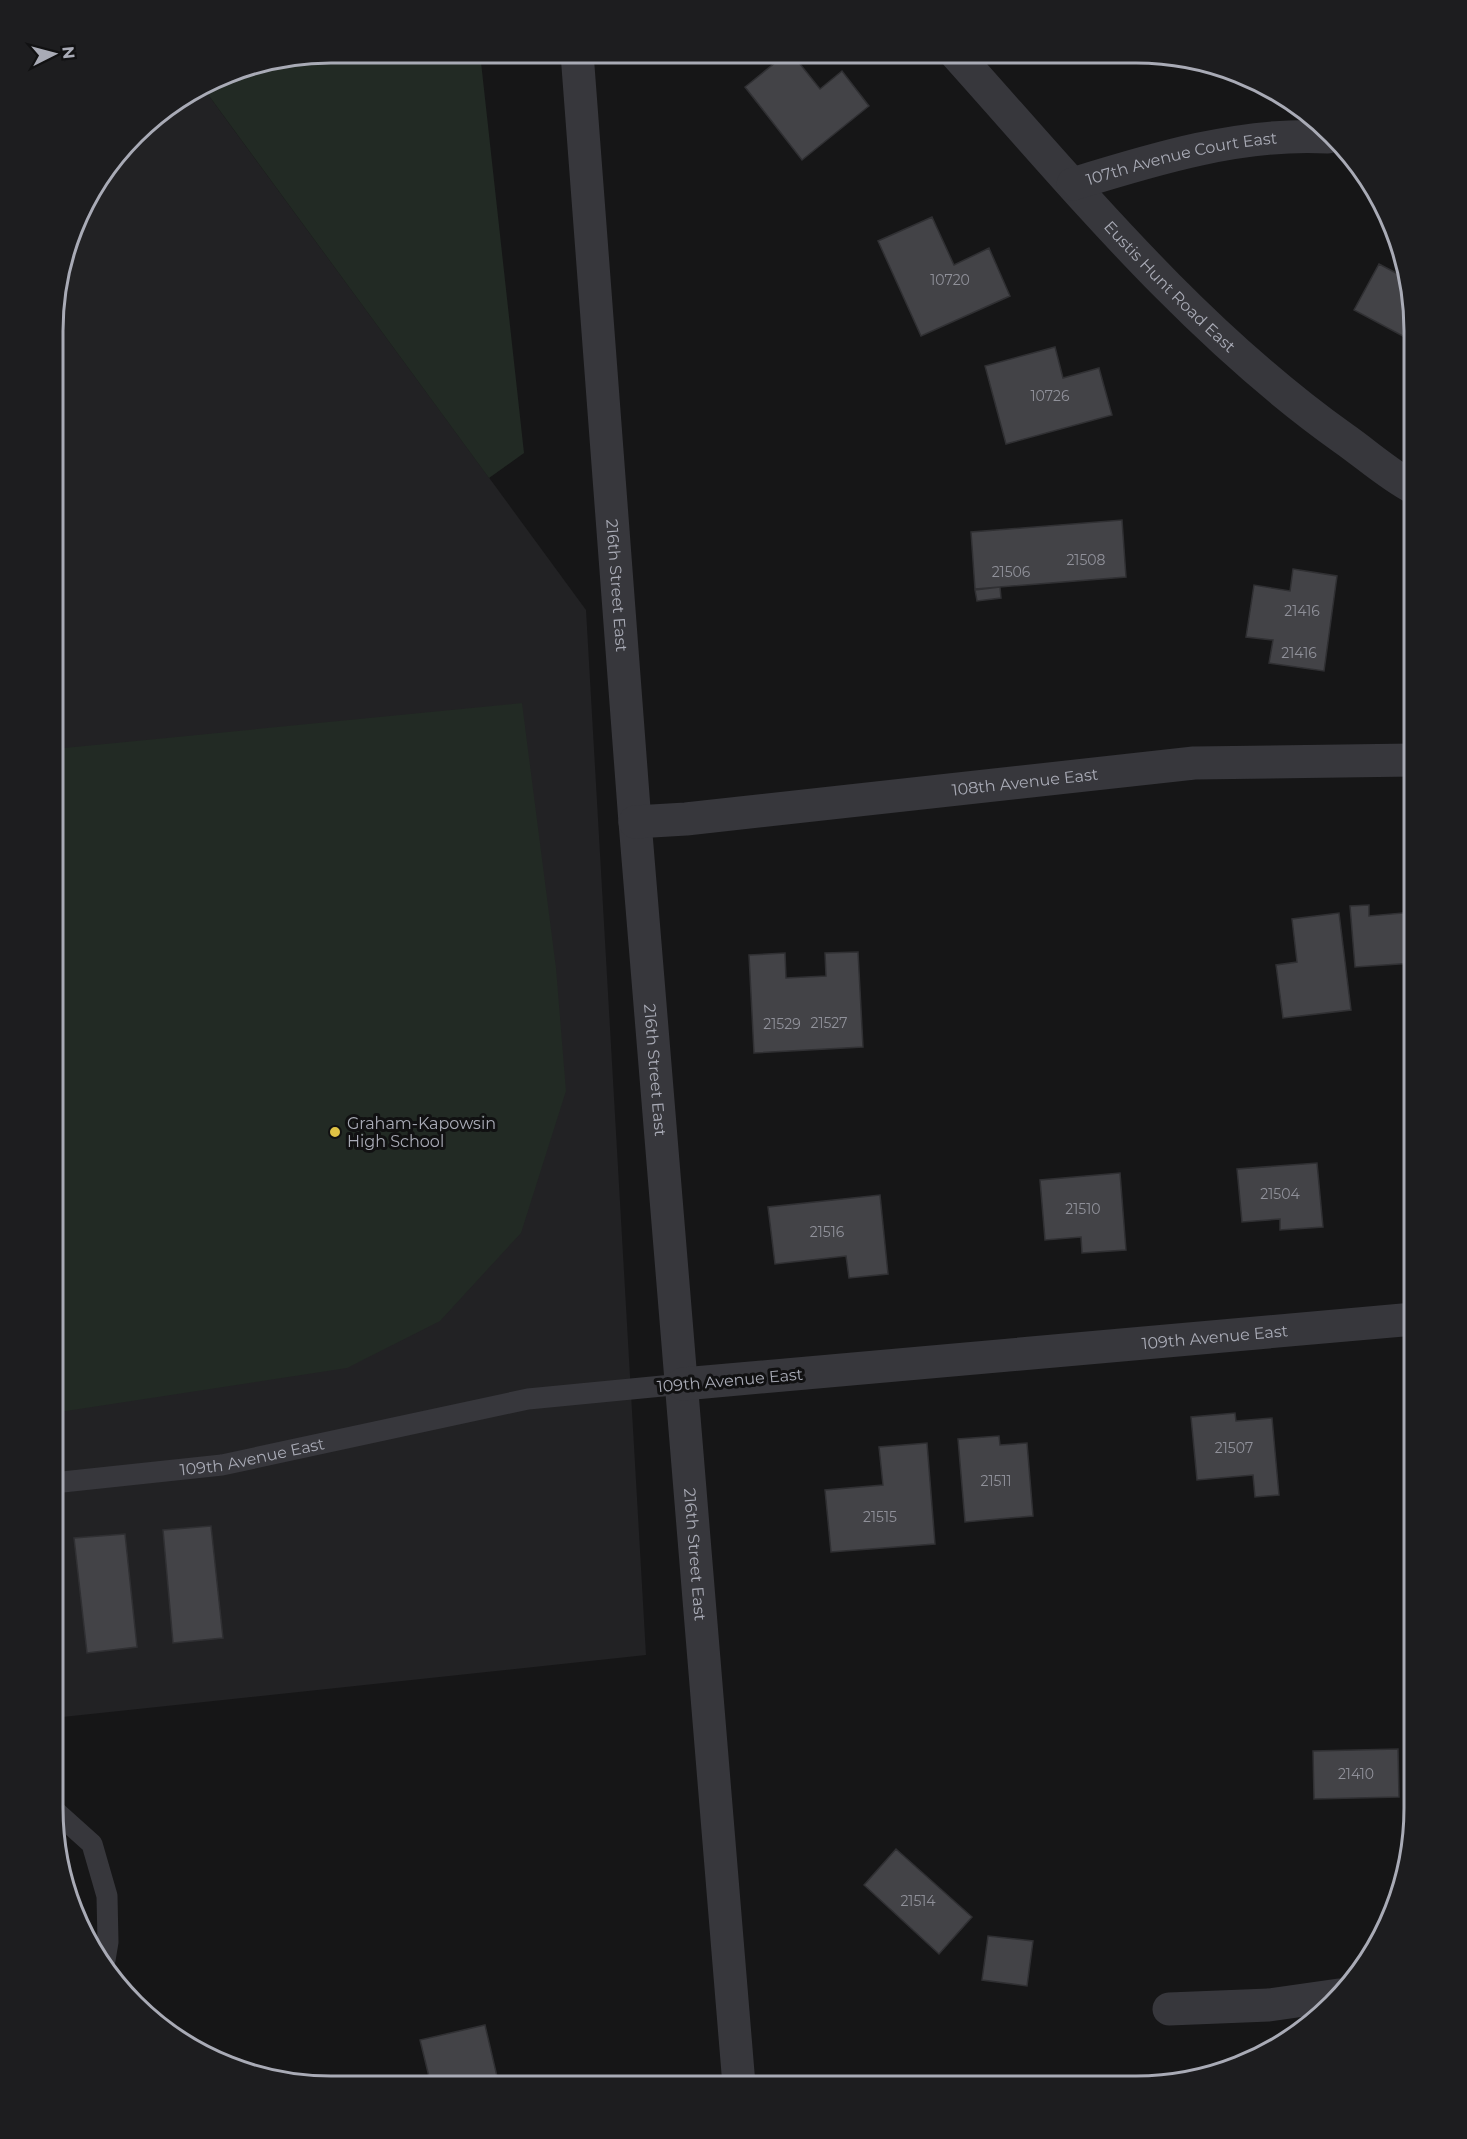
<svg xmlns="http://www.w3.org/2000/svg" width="1467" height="2139" viewBox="0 0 1467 2139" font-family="Montserrat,sans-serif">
	<rect width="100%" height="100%" fill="#161617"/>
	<path fill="#222224" d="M 204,89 L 586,610 L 646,1655 L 53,1718 L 55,294 L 90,192 L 148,121 Z"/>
	<path fill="#222a24" d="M 331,53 L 480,53 L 524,453 L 489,478 L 204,89 L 241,67 Z
		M 522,703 L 556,968 L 566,1091 L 521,1233 L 440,1321 L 347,1368 L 53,1413 L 54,749 Z"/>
	<path fill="#434347" stroke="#303033" stroke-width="1.5" d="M 786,54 L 792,54 L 820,89 L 842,71 L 869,106 L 802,160 L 745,87 Z
		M 932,217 L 954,265 L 989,248 L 1010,296 L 921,336 L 878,241 Z
		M 1379,264 L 1402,276 L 1414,331 L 1414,342 L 1354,310 Z
		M 1055,347 L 1063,378 L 1099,368 L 1112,415 L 1006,444 L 985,366 Z
		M 1122,520 L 1126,577 L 975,589 L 971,532 Z
		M 1293,569 L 1337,576 L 1324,671 L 1269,663 L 1273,640 L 1246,637 L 1254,585 L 1290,591 Z
		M 1000,587 L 1001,598 L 977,601 L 975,590 Z
		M 1369,905 L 1369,916 L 1414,912 L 1414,963 L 1355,967 L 1350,906 Z
		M 1339,913 L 1351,1010 L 1283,1018 L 1276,965 L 1297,962 L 1292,919 Z
		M 858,952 L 863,1047 L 754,1053 L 749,955 L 785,953 L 786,978 L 826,976 L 825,953 Z
		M 1317,1163 L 1323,1227 L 1280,1230 L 1280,1219 L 1242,1222 L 1237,1169 Z
		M 1120,1173 L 1126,1250 L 1082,1253 L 1081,1237 L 1045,1240 L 1040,1180 Z
		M 880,1195 L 888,1274 L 849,1278 L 846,1256 L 775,1264 L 768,1207 Z
		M 1235,1413 L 1236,1421 L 1272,1418 L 1279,1495 L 1255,1497 L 1253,1475 L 1197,1480 L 1191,1417 Z
		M 999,1436 L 1000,1445 L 1027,1443 L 1033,1516 L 965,1522 L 958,1439 Z
		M 927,1443 L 935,1544 L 831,1552 L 825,1490 L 883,1485 L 879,1447 Z
		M 211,1526 L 223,1638 L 173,1643 L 163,1530 Z
		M 125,1534 L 137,1647 L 87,1653 L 74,1538 Z
		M 1398,1749 L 1399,1797 L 1314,1799 L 1313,1751 Z
		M 896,1849 L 972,1917 L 939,1954 L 864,1885 Z
		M 988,1936 L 1033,1941 L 1027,1986 L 982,1980 Z
		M 485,2025 L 499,2085 L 431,2085 L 420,2040 Z"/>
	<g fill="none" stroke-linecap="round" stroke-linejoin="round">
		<g stroke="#37373c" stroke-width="21">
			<path id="s1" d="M 53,1483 L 222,1465 L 528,1399 L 683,1384"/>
			<path d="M 53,1809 L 92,1844 L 107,1896 L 108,1942 L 105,1960"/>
		</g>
		<g stroke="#37373c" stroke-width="33">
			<path id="s2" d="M 577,53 L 635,822 L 739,2085"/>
			<path id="s3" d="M 956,54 C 1077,189 1194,332 1343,438 C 1366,454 1389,475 1414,488"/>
			<path id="s4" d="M 1073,184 C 1154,159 1242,132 1328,137"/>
			<path id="s5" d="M 635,822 L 686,819 L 1194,763 L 1414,760"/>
			<path id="s6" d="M 683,1384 L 1414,1319"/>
			<path d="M 1169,2009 L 1269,2005 L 1339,1995"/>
		</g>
	</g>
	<circle fill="#e0c345" stroke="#111112" stroke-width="2" cx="335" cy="1132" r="6"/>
	<g text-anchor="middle" stroke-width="6" stroke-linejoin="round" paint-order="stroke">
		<g font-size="14" fill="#90919a">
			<text x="950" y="285">10720</text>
			<text x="1050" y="401">10726</text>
			<text x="1086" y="565">21508</text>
			<text x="1011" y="577">21506</text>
			<text x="1302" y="616">21416</text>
			<text x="1299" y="658">21416</text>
			<text x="829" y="1028">21527</text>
			<text x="782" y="1029">21529</text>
			<text x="1280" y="1199">21504</text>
			<text x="1083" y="1214">21510</text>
			<text x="827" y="1237">21516</text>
			<text x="1234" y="1453">21507</text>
			<text x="996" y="1486">21511</text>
			<text x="880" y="1522">21515</text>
			<text x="1356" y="1779">21410</text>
			<text x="918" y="1906">21514</text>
		</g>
		<g font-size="16" fill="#a9abb6" stroke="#111112">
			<text dy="6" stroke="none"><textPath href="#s4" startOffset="112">107th Avenue Court East</textPath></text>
			<text dy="6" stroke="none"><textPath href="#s3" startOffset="316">Eustis Hunt Road East</textPath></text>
			<text dy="6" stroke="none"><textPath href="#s2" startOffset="534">216th Street East</textPath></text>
			<text dy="6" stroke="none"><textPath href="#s5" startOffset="392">108th Avenue East</textPath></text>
			<text dy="6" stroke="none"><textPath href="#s2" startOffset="1020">216th Street East</textPath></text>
			<text dy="6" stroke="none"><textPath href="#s6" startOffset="534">109th Avenue East</textPath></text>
			<text transform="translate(730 1380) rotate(-5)" y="6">109th Avenue East</text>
			<text dy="6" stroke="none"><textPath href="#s1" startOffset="201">109th Avenue East</textPath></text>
			<text dy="6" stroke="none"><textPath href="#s2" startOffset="1506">216th Street East</textPath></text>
		</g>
		<g font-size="16" fill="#a9abb6" stroke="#111112" text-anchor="start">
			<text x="347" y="1129">Graham-Kapowsin<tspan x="347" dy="18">High School</tspan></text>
		</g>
	</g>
	<path d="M0 0H1467V2139H0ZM331 63H1136A268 268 0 0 1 1404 331V1808A268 268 0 0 1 1136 2076H331A268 268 0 0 1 63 1808V331A268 268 0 0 1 331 63Z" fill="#1d1d1f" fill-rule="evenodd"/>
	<path fill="none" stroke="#a9abb6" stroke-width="3" d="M331 63H1136A268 268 0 0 1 1404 331V1808A268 268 0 0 1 1136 2076H331A268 268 0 0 1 63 1808V331A268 268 0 0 1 331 63Z"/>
	<g transform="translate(54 54) rotate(84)" stroke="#111112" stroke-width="4.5" paint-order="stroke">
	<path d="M0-4.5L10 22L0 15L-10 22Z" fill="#a9abb6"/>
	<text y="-9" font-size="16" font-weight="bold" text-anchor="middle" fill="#a9abb6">N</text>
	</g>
</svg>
